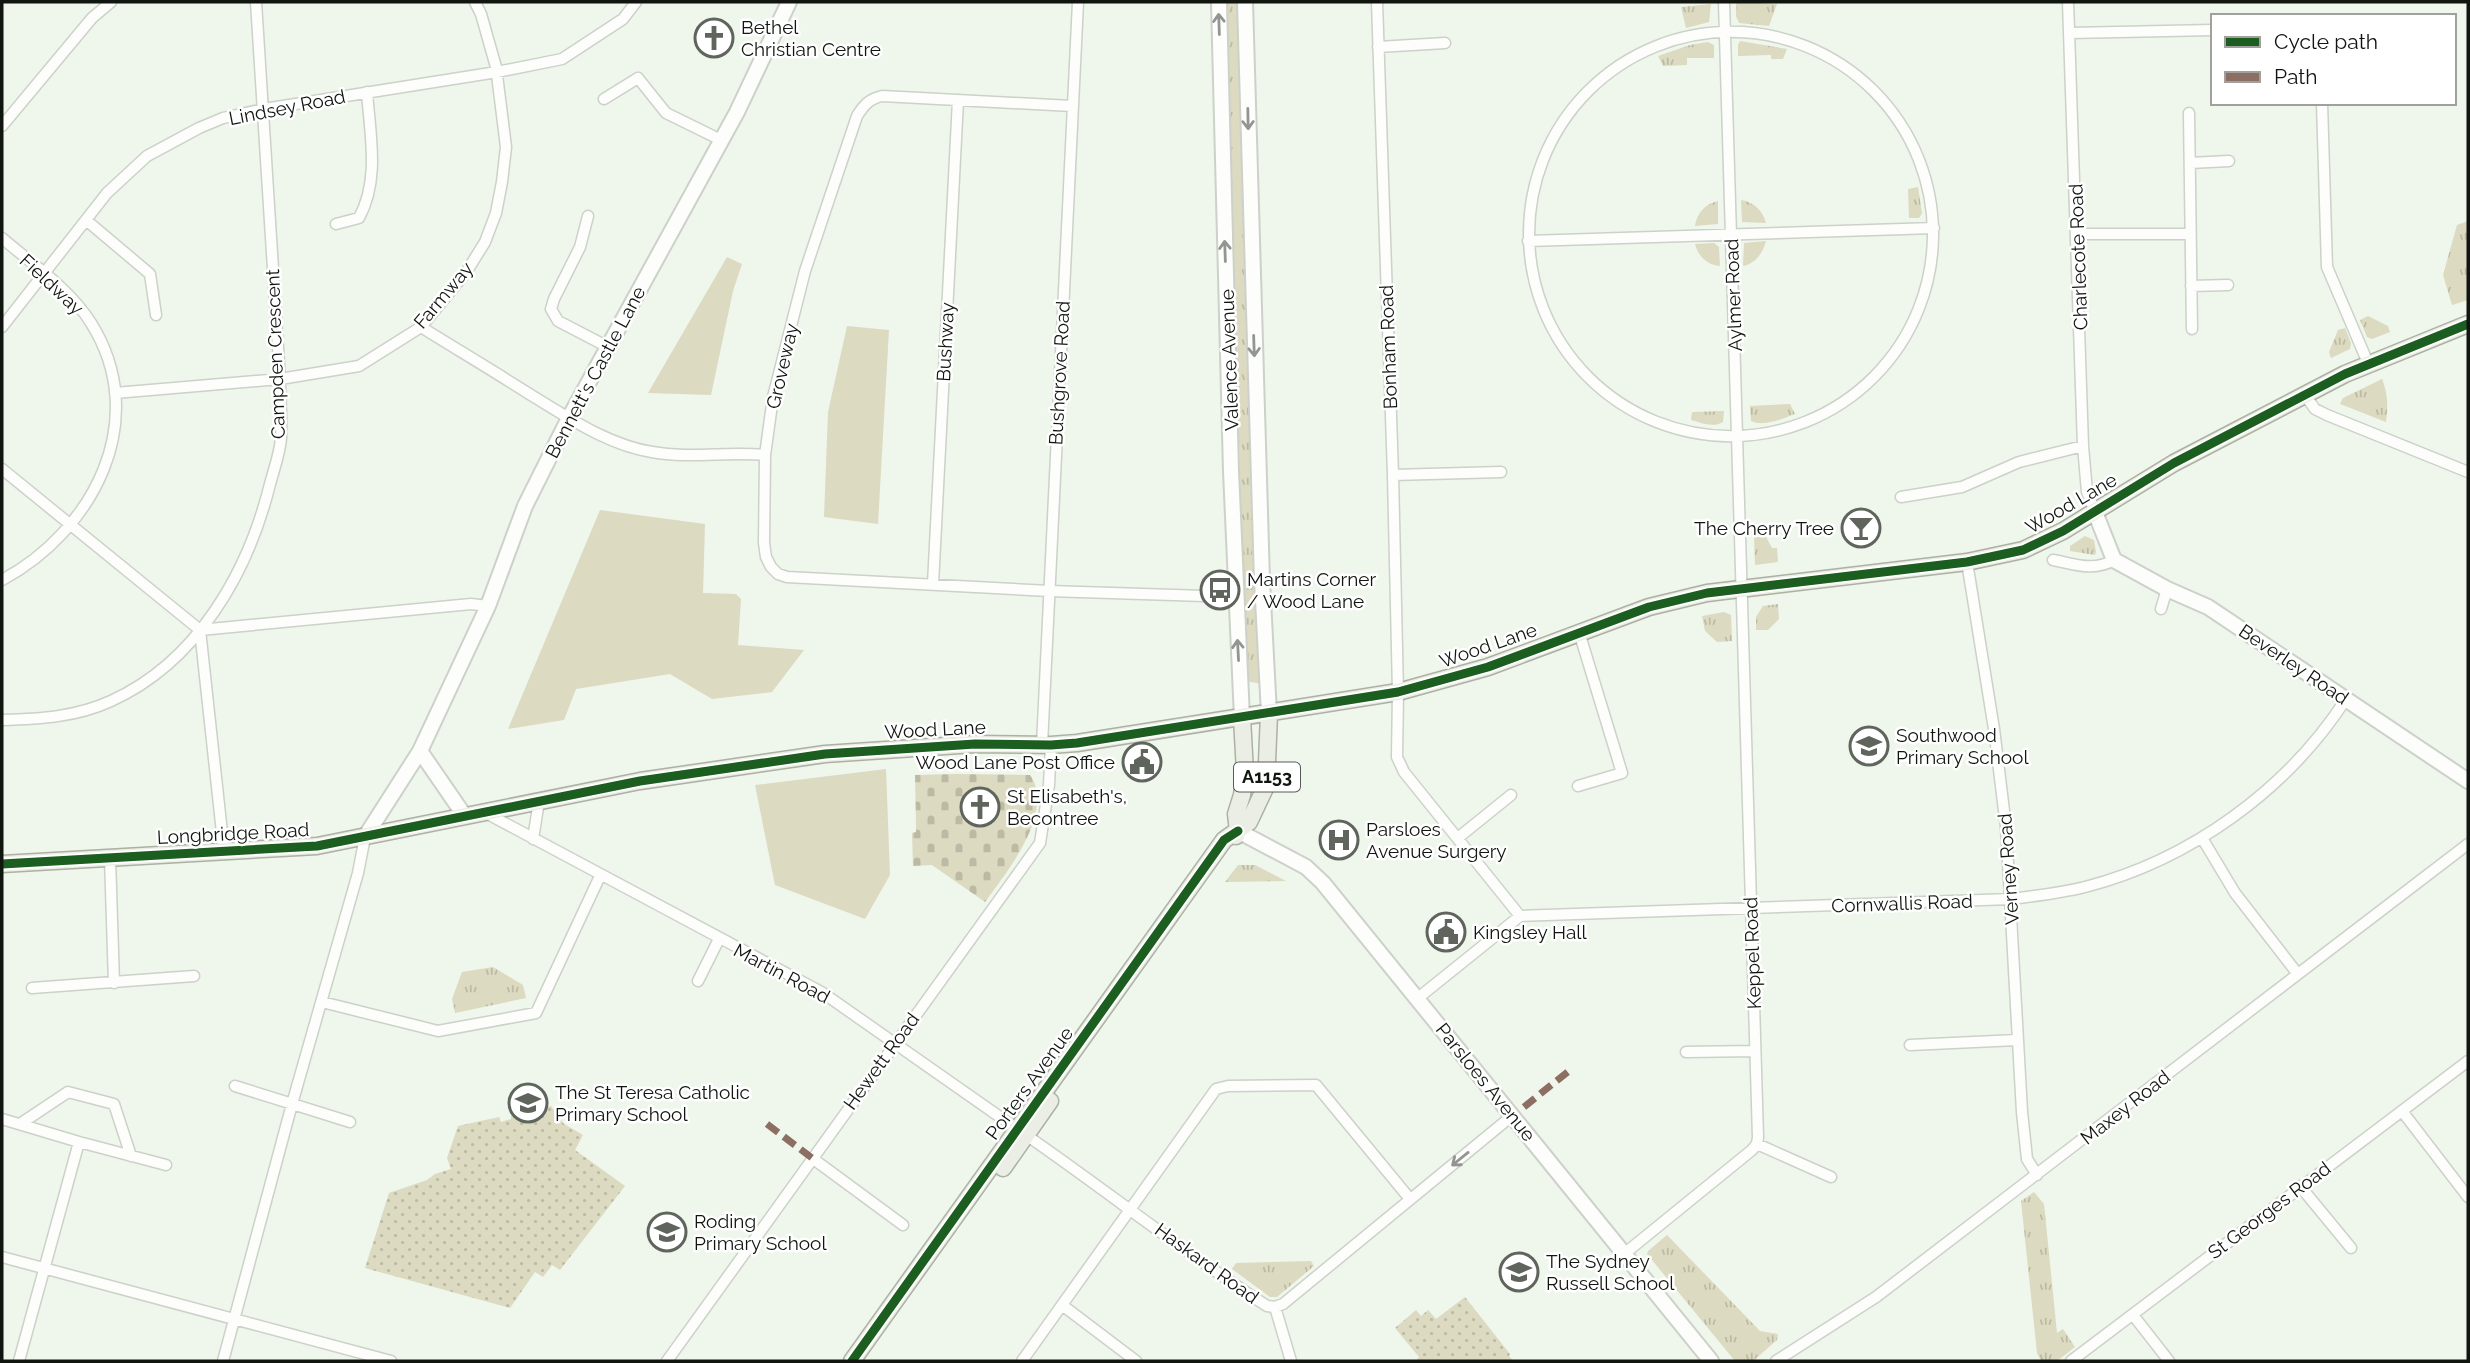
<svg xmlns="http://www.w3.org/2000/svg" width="2470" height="1363" viewBox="0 0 2470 1363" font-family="Raleway,sans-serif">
	<defs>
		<pattern id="grass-tufts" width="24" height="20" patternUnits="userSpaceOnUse" patternTransform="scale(1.75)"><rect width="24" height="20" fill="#dcdac0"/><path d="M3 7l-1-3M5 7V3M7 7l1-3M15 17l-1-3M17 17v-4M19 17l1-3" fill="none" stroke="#bcbaa4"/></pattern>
		<pattern id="cemetery-stones" width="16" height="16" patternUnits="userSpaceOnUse" patternTransform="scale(1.75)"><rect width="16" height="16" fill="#dcdac0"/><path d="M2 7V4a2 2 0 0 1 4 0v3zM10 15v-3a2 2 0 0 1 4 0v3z" fill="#bcbaa4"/></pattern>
		<pattern id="park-dots" width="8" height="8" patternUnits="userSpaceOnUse" patternTransform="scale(1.75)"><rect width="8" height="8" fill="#dcdac0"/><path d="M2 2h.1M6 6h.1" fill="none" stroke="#bcbaa4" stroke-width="1.8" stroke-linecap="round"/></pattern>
	</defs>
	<rect width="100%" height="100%" fill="#eff6ec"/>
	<path fill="url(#grass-tufts)" d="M 1226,2 L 1241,2 L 1262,684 L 1246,681 Z
		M 1736,2 L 1777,4 L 1769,26 L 1739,23 L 1736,16 Z
		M 1711,4 L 1709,22 L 1686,28 L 1681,7 Z
		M 1740,41 L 1787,49 L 1783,59 L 1771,59 L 1771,55 L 1738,56 L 1738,45 Z
		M 1708,42 L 1714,45 L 1714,58 L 1687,58 L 1687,65 L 1663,66 L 1658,56 L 1690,45 Z
		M 1918,187 L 1922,213 L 1919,218 L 1909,218 L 1908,189 Z
		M 1741,200 C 1754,202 1763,211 1766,223 L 1742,222 Z
		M 1718,201 L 1718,224 L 1695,226 C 1697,213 1705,204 1718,201 Z
		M 2468,221 L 2468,300 L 2452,305 L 2443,275 L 2457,225 Z
		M 1766,241 C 1763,253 1755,264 1743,266 L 1744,243 Z
		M 1714,243 L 1719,247 L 1720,266 C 1707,265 1698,256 1695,244 Z
		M 2368,316 L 2388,326 L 2390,332 L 2372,339 L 2367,337 L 2360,320 Z
		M 2345,328 L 2351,343 L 2350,349 L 2331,358 L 2329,352 L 2338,330 Z
		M 2382,379 C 2388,394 2388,406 2386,422 L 2340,404 L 2343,398 Z
		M 1790,404 L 1795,414 C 1781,419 1765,427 1751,421 L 1750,406 Z
		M 1724,411 L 1723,422 C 1713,428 1702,423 1691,420 L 1692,412 Z
		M 2085,536 L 2094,540 L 2096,552 L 2095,555 L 2070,551 L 2070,546 Z
		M 1754,537 L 1766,537 L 1772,548 L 1777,548 L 1778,562 L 1755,565 Z
		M 1778,604 L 1779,619 L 1768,630 L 1756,630 L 1756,617 L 1763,606 Z
		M 1724,612 L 1731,615 L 1732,641 L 1717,642 L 1705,631 L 1702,616 Z
		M 1238,865 L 1255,865 L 1286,881 L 1225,882 Z
		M 493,967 L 523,985 L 526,998 L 455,1013 L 452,999 L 462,972 Z
		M 2034,1192 L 2044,1204 L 2057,1333 L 2063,1329 L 2075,1347 L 2057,1361 L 2041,1361 L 2037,1353 L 2021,1201 Z
		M 1667,1235 L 1760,1331 L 1778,1334 L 1777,1340 L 1753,1361 L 1735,1361 L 1647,1254 L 1648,1251 Z
		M 1311,1261 L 1314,1266 L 1277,1297 L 1270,1297 L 1232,1269 L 1236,1263 Z"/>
	<path fill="url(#cemetery-stones)" d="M 956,774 L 1030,775 C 1056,812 1006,873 985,902 L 932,865 L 913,866 L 912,833 L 916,832 L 916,825 L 915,775 Z"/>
	<path fill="url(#park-dots)" d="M 551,1106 L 564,1124 L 583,1135 L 575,1150 L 625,1186 L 560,1270 L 552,1265 L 543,1277 L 535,1272 L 510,1308 L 365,1268 L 389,1193 L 427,1180 L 435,1174 L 451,1169 L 447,1158 L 458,1126 L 499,1117 L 501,1122 L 511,1119 L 511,1115 Z
		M 1465,1297 L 1510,1354 L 1509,1356 L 1513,1361 L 1418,1361 L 1417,1359 L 1419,1357 L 1395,1328 L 1416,1310 L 1421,1316 L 1428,1310 L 1436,1319 Z"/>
	<path fill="#dcdac0" d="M 727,257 L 742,264 L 733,291 L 711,395 L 648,393 Z
		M 847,326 L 889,330 L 878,524 L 824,517 L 828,412 Z
		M 600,510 L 705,524 L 703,593 L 736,594 L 741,599 L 738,645 L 804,650 L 772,692 L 712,699 L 670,674 L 576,689 L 564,720 L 508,729 Z
		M 886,769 L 890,875 L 865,919 L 775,885 L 755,785 Z"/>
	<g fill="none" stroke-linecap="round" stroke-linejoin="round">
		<defs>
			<path id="street" d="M 1377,2 L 1393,475 L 1398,692 L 1397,757 L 1404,772 L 1520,916
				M 2068,2 L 2083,446 L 2087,492 L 2095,512
				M1529 234a202 202 0 1 1 404 0a202 202 0 1 1-404 0Z
				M 2070,33 L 2213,30
				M 1378,47 L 1445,43
				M 604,99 L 638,78 L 666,113 L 721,140
				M 2322,103 L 2327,267 L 2368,363
				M 1072,106 L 882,96 C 869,99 864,105 857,116 L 805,271 L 773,397 L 765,455 L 764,543 L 766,557 L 771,567 L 778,574 L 787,577 L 1049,591 L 1236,597
				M 2189,113 L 2192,329
				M 2,126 L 92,18 L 111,2
				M 2190,163 L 2229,161
				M 588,216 L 580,247 L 554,299 L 551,309 L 558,321 L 608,347
				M 86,220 L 150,274 L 156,315
				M 336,224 L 359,218 C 380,179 370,135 367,92
				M 2077,234 L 2190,234
				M 2,238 C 32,264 70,289 91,323 C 152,420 93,531 2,580
				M 1528,241 L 1934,228
				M 2191,286 L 2228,285
				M 2,327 L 107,193 L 147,156 L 199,128 L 223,118 L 264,109 L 497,72 L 562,59 L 623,19 L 636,2
				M 421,327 C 458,350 495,372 531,395 C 569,418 608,445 652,452 C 690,459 728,451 765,455
				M 115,393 L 280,379 L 359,366 L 421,327 L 467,271 L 485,242 L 496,213 L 502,182 L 506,147 L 496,67 L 481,14 L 475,2
				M 2304,394 L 2315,409 L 2327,415 L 2468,472
				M 2,469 L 200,630
				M 1393,475 L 1501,472
				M 1901,497 L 1962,487 L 2019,462 L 2083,446
				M 2053,560 C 2075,564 2093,572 2114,560
				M 1967,562 L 1994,729 L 2006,827 L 2022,1112 L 2027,1159 L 2037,1175
				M 933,584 L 958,100
				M 2161,609 L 2167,589
				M 200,630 L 471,604 L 488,606
				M 200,630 L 224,851
				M 2,720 C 40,719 76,717 111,701 C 197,662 248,573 270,484 C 274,469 280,453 281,438 C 282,418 280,398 280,379 L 256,2
				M 1042,745 L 1078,2
				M 1578,786 L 1622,773 L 1579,632
				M 486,813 L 823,993 L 1017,1129
				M 1459,837 L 1511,795
				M 2202,838 L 2235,893 L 2297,973
				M 533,839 L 539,801
				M 110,858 L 114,983
				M 698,981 L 719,939
				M 32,988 L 194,976
				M 1418,998 L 1520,916 L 2011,899 C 2036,896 2061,893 2085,887 C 2190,860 2287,790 2346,699
				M 322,1002 L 438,1031 L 536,1013 L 600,876
				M 1910,1045 L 2017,1040
				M 1686,1052 L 1755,1051
				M 235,1086 L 350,1122
				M 2402,1111 L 2468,1197
				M 2,1119 L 79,1142 L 166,1165
				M 20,1124 L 68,1092 L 114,1104 L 131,1156
				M 1026,1135 C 1107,1191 1185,1253 1267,1306 L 1275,1307 L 1283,1304 L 1513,1115
				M 1757,1144 L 1831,1177
				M 812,1158 L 903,1225
				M 2300,1186 L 2351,1248
				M 1624,1254 L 1752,1150 L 1757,1144 L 1758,1137 L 1724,2
				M 2,1257 L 391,1361
				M 1062,1305 L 1136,1361
				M 1275,1307 L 1291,1361
				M 2133,1315 L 2169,1361
				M 19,1361 L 79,1142
				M 223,1361 L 292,1104 L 358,873 L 365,837
				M 667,1361 L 1040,843 L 1049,785 L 1051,745
				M 1022,1361 L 1216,1089 L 1228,1086 L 1316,1085 L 1410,1199
				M 1776,1361 L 1876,1297 L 2468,844
				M 2071,1361 L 2468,1061"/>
			<path id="secondary" d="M 1219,2 L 1231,471 L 1242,718
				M 1245,2 L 1262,581 L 1269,714
				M 2095,512 L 2114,560 L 2167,589 L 2208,607 L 2468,781
				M 420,751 L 464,815
				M 1238,831 L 1306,867 L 1323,883 L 1711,1361
				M 365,837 L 420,751 L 488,606 L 525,506 L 569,418 L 737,112 L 789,2"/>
			<path id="primary" d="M 1236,836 L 1238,831 L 1236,814 L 1242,795 L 1245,772 L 1242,718
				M 2,864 L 317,846 L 640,781 L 825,754 L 975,744 L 1051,745 L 1077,743 L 1398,692 L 1488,667 L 1649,607 L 1707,593 L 1967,562 L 2023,550 L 2063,531 L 2174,463 L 2345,374 L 2468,324
				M 1003,1168 L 1050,1101
				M 852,1361 L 1224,840 L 1249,822 L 1266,786 L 1269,714"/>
		</defs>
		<use href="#street" stroke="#ccd1c9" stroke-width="13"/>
		<use href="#secondary" stroke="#ccd1c9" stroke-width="18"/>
		<use href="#primary" stroke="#acb1a2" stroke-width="19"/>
		<use href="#street" stroke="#fdfefc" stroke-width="10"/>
		<use href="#secondary" stroke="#fdfefc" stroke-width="14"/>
		<use href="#primary" stroke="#ebeee5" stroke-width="16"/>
		<path stroke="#8d6e63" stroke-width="7" stroke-dasharray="14 7" stroke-linecap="butt" d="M 1524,1107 L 1570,1070
			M 767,1124 L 812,1158"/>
		<defs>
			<path id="cycleway" d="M 2,864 L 317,846 L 640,781 L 825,754 L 975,744 L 1051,745 L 1077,743 L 1398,692 L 1488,667 L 1649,607 L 1707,593 L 1967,562 L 2023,550 L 2063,531 L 2174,463 L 2345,374 L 2468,324
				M 852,1361 L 1224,840 L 1238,831"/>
		</defs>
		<use href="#cycleway" stroke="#fff" stroke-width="13"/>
		<use href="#cycleway" stroke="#1b5e20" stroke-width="9"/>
	</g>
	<defs><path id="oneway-shaft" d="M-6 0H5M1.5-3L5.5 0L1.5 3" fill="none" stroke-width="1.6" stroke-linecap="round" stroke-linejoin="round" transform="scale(1.75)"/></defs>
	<g stroke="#939592">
		<use href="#oneway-shaft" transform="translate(1219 24) rotate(-92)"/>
		<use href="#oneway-shaft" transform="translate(1248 119) rotate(89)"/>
		<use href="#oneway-shaft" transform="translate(1225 251) rotate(-92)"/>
		<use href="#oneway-shaft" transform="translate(1254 346) rotate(88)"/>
		<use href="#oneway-shaft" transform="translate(1238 650) rotate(-93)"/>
		<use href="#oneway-shaft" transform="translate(1460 1159) rotate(141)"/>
	</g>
	<defs>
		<symbol id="church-ring" viewBox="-11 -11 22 22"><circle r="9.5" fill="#fff" stroke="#5f645d" stroke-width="1.5"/><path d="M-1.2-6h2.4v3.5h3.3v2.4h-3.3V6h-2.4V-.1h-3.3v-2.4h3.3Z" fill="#5f645d"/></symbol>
		<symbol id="bar-ring" viewBox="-11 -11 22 22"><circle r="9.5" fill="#fff" stroke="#5f645d" stroke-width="1.5"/><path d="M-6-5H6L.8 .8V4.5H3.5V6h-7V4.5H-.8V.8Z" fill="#5f645d"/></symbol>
		<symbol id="bus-ring" viewBox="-11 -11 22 22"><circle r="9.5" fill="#fff" stroke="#5f645d" stroke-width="1.5"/><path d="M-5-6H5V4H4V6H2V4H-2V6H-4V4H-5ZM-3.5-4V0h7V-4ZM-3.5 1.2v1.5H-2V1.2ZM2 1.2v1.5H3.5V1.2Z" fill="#5f645d"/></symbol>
		<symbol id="school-ring" viewBox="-11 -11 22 22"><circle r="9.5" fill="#fff" stroke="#5f645d" stroke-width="1.5"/><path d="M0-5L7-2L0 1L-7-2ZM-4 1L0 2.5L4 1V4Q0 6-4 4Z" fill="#5f645d"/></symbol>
		<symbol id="civic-ring" viewBox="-11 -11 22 22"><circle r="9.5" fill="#fff" stroke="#5f645d" stroke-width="1.5"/><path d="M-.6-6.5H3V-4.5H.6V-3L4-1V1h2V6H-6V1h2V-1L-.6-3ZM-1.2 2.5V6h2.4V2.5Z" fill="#5f645d"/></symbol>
		<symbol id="hospital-ring" viewBox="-11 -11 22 22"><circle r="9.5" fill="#fff" stroke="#5f645d" stroke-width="1.5"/><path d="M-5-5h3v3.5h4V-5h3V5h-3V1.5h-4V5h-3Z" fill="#5f645d"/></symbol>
	</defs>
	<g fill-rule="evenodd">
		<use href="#church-ring" x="692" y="16" width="44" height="44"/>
		<use href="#bar-ring" x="1839" y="506" width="44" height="44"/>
		<use href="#bus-ring" x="1198" y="568" width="44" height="44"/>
		<use href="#school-ring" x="1847" y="724" width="44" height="44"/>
		<use href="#civic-ring" x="1120" y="740" width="44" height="44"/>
		<use href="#church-ring" x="958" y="785" width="44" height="44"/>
		<use href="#hospital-ring" x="1317" y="818" width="44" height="44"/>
		<use href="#civic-ring" x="1424" y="910" width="44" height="44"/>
		<use href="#school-ring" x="506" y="1081" width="44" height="44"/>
		<use href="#school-ring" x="645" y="1210" width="44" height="44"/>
		<use href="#school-ring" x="1497" y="1250" width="44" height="44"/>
	</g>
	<g text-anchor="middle" stroke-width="5" stroke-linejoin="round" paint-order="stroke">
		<rect fill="#fff" stroke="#585b58" stroke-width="2" x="1234" y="762.5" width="66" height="29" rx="5"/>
		<g font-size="18" font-weight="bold" fill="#111510">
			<text x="1267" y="783">A1153</text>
		</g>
		<g font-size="19" fill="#111510" stroke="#fff" text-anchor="start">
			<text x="741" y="34">Bethel<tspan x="741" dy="22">Christian Centre</tspan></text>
			<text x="1834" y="535" text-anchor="end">The Cherry Tree</text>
			<text x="1247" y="586">Martins Corner<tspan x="1247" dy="22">/ Wood Lane</tspan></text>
			<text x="1896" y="742">Southwood<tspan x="1896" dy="22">Primary School</tspan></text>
			<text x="1115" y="769" text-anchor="end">Wood Lane Post Office</text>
			<text x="1007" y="803">St Elisabeth's,<tspan x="1007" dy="22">Becontree</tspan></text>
			<text x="1366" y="836">Parsloes<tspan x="1366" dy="22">Avenue Surgery</tspan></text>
			<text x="1473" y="939">Kingsley Hall</text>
			<text x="555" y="1099">The St Teresa Catholic<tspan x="555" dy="22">Primary School</tspan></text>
			<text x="694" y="1228">Roding<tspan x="694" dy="22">Primary School</tspan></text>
			<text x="1546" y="1268">The Sydney<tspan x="1546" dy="22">Russell School</tspan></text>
		</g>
		<g font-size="19" fill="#111510" stroke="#fff">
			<text transform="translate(287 107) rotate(-11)" y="7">Lindsey Road</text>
			<text transform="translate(2078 257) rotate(-92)" y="7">Charlecote Road</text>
			<text transform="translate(52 284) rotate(43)" y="7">Fieldway</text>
			<text transform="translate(443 295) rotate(-50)" y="7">Farmway</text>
			<text transform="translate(1733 295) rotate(-92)" y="7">Aylmer Road</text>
			<text transform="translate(945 342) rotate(-87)" y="7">Bushway</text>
			<text transform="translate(1388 347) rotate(-92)" y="7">Bonham Road</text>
			<text transform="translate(275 354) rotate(-92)" y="7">Campden Crescent</text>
			<text transform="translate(1229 360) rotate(-92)" y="7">Valence Avenue</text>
			<text transform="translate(782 366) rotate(-77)" y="7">Groveway</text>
			<text transform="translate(595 372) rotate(-62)" y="7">Bennett's Castle Lane</text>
			<text transform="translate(1059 373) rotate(-87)" y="7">Bushgrove Road</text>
			<text transform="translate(2071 503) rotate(-30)" y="7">Wood Lane</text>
			<text transform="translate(1488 645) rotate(-19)" y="7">Wood Lane</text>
			<text transform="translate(2294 664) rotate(34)" y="7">Beverley Road</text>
			<text transform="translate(935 729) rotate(-3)" y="7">Wood Lane</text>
			<text transform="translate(233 833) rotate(-3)" y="7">Longbridge Road</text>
			<text transform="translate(2008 869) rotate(-94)" y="7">Verney Road</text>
			<text transform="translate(1902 903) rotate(-2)" y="7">Cornwallis Road</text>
			<text transform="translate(1752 953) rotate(-92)" y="7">Keppel Road</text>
			<text transform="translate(782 973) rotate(28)" y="7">Martin Road</text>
			<text transform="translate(881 1061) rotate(-54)" y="7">Hewett Road</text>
			<text transform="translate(1486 1082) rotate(51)" y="7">Parsloes Avenue</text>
			<text transform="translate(1029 1083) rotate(-54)" y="7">Porters Avenue</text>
			<text transform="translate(2125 1107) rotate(-38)" y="7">Maxey Road</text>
			<text transform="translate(2269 1210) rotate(-37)" y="7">St Georges Road</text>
			<text transform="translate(1207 1263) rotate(36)" y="7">Haskard Road</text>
		</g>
	</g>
	<rect width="2470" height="1363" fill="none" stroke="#111510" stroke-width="7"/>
	<rect x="2211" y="14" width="245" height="91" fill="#ffffff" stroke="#a0a19f" stroke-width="2"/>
	<rect x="2225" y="37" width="35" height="10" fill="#1b5e20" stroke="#a0a19f" stroke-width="2"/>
	<text x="2274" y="49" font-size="21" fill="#111510">Cycle path</text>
	<rect x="2225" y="72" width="35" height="10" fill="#8d6e63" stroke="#a0a19f" stroke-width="2"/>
	<text x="2274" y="84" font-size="21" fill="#111510">Path</text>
</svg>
